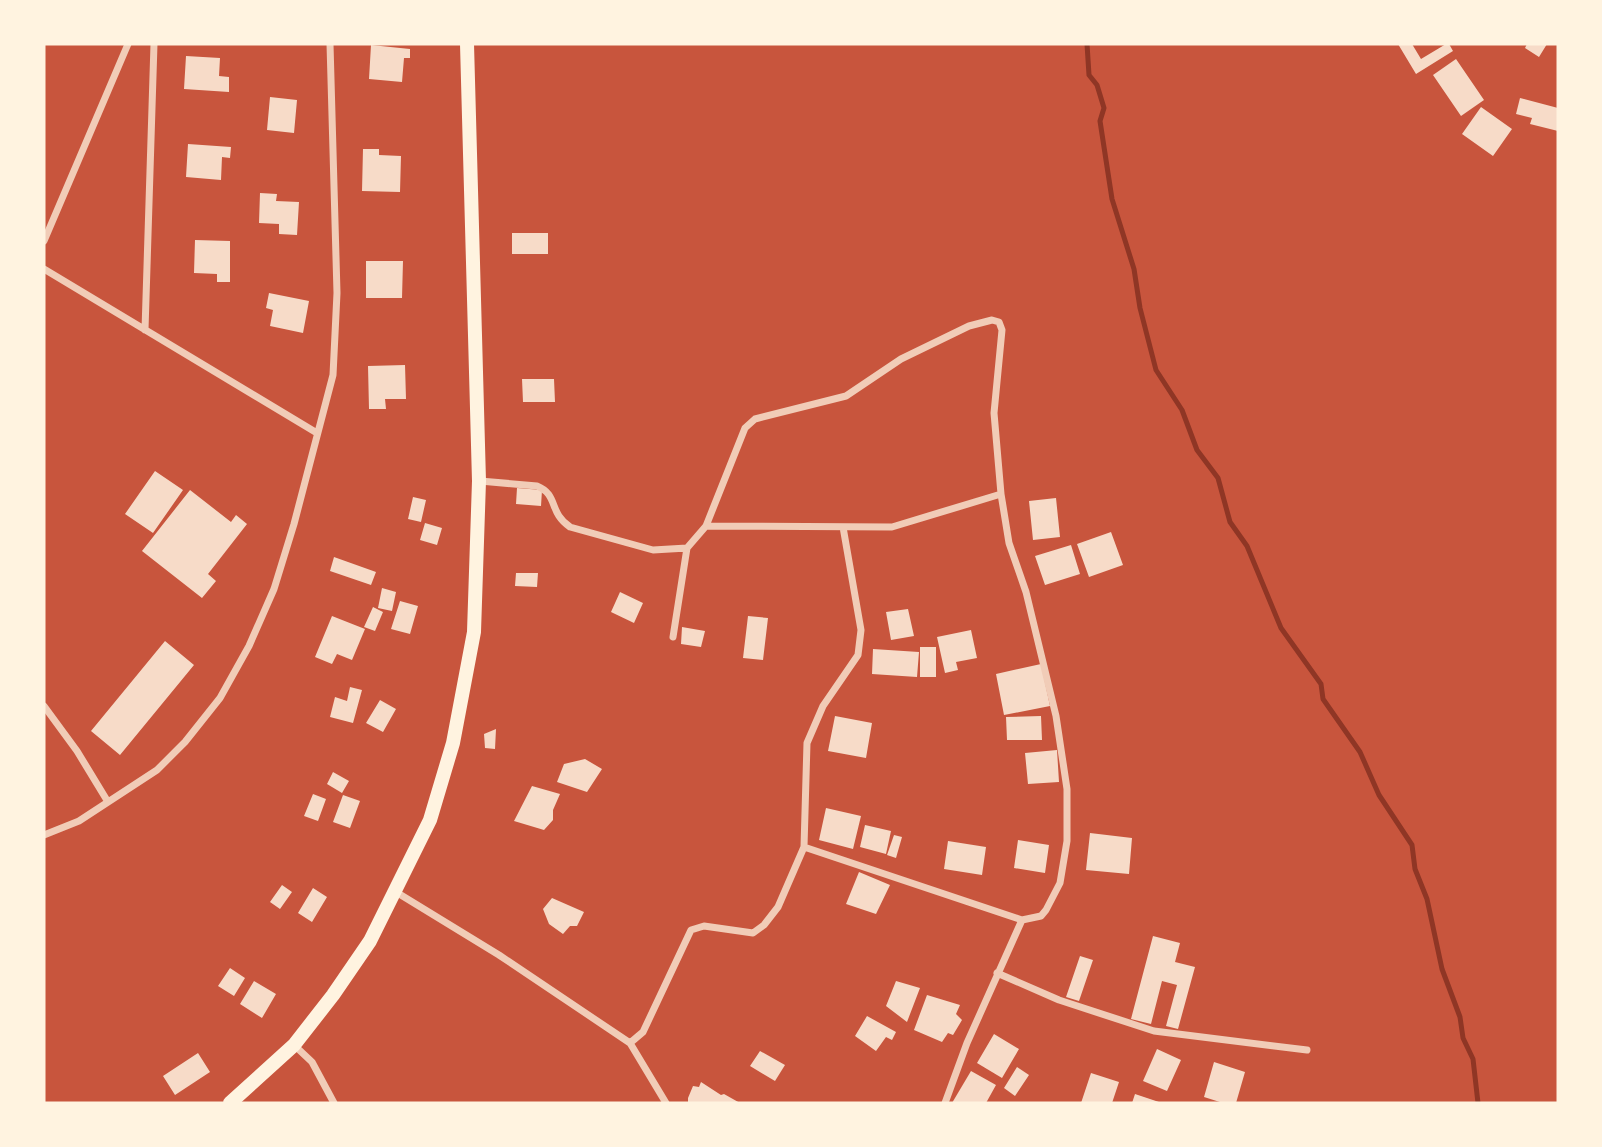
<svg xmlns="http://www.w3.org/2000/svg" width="1602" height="1147" viewBox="0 0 1602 1147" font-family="'Fira Sans',sans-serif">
	<rect width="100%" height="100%" fill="#c8553d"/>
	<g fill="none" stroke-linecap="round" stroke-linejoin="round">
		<path stroke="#8f3625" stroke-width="5" d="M 1087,44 L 1089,75 L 1097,85 L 1104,108 L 1100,121 L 1112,199 L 1134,269 L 1140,308 L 1156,370 L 1182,410 L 1197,450 L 1218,478 L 1230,522 L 1247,546 L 1281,628 L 1321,684 L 1323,699 L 1360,752 L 1379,795 L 1412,845 L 1415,869 L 1427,899 L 1442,969 L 1460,1017 L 1463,1038 L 1473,1059 L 1478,1103"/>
	</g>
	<path fill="#f7dbc8" d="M 1398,44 L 1412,44 L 1421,59 L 1446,44 L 1449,44 L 1453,51 L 1416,74 Z
		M 1527,44 L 1547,44 L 1539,57 L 1525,48 Z
		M 371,45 L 410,49 L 410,58 L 404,58 L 402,82 L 369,79 Z
		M 186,56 L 220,58 L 219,76 L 229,77 L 229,92 L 184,89 Z
		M 1456,59 L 1484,100 L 1461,116 L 1433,75 Z
		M 270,97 L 297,100 L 294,133 L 267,130 Z
		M 1520,98 L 1558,108 L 1558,131 L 1530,124 L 1532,118 L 1516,114 Z
		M 1481,107 L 1512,129 L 1493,156 L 1462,134 Z
		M 188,144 L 231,147 L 230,158 L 222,157 L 221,180 L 186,177 Z
		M 363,149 L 379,149 L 379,155 L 401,156 L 400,192 L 362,191 Z
		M 260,193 L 277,194 L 276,201 L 299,202 L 297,235 L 279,234 L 279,224 L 259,223 Z
		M 512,233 L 548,233 L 548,254 L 512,254 Z
		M 195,240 L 230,241 L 230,282 L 217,282 L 217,274 L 194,273 Z
		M 366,261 L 403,261 L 402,298 L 366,298 Z
		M 269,293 L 309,301 L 303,333 L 270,326 L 273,310 L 266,308 Z
		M 405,365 L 406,399 L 385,399 L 386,409 L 369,409 L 368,366 Z
		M 522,379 L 554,379 L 555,402 L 523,402 Z
		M 155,471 L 183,490 L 153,533 L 125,514 Z
		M 517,488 L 542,490 L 541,506 L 516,504 Z
		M 190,490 L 231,522 L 236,515 L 247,524 L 208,574 L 216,581 L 202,598 L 142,551 Z
		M 413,497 L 426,500 L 421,522 L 408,519 Z
		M 1056,498 L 1060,537 L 1033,540 L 1029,501 Z
		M 425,523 L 442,528 L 437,545 L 420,540 Z
		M 1111,532 L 1123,565 L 1089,577 L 1077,544 Z
		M 1071,545 L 1080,574 L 1045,585 L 1035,556 Z
		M 334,557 L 376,572 L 371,585 L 330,571 Z
		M 516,573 L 538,573 L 537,587 L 515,586 Z
		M 382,588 L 396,592 L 392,611 L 378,608 Z
		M 620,592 L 643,603 L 634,623 L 611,612 Z
		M 400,601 L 418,606 L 410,634 L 391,629 Z
		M 373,607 L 383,612 L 375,631 L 364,627 Z
		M 908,609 L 914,636 L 891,640 L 886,612 Z
		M 332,616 L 365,629 L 352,660 L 337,654 L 332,664 L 315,657 Z
		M 748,616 L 768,618 L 763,660 L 743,658 Z
		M 682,627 L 705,631 L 701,647 L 681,644 Z
		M 971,630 L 977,658 L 956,662 L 958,670 L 945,673 L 937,637 Z
		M 165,641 L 194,665 L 120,755 L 91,731 Z
		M 920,647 L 936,647 L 936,677 L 920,677 Z
		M 873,649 L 919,652 L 917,677 L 872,674 Z
		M 1041,664 L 1050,706 L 1004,715 L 996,674 Z
		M 350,687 L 362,690 L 353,723 L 330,717 L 335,697 L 347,701 Z
		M 380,700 L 396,709 L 383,732 L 366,723 Z
		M 835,716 L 872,723 L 866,758 L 828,751 Z
		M 1041,716 L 1042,740 L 1007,740 L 1006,717 Z
		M 496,729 L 495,749 L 485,748 L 484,734 Z
		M 1057,750 L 1059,782 L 1028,784 L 1025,753 Z
		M 585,759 L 602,769 L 587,792 L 557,782 L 564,764 Z
		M 333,772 L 349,781 L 342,793 L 327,784 Z
		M 532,786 L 560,794 L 553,810 L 553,820 L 544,830 L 514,821 Z
		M 313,794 L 326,799 L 318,821 L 304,816 Z
		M 343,795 L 360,801 L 350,828 L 333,822 Z
		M 826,808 L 861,816 L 853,849 L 819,840 Z
		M 865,825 L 891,831 L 886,854 L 860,847 Z
		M 1090,833 L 1132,838 L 1129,874 L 1086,870 Z
		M 894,835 L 902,837 L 896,858 L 887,855 Z
		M 1018,840 L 1049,845 L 1045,873 L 1014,868 Z
		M 948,841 L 986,847 L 982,875 L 944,869 Z
		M 859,872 L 890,885 L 876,914 L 846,904 Z
		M 282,885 L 292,892 L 280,909 L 270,902 Z
		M 313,888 L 327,897 L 312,922 L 298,913 Z
		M 552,898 L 584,912 L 577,926 L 570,926 L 563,934 L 549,924 L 543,909 Z
		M 1153,936 L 1180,943 L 1175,962 L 1195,967 L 1178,1029 L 1166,1026 L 1177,985 L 1162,981 L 1151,1024 L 1131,1019 Z
		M 1080,956 L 1093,960 L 1079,1001 L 1066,997 Z
		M 230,968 L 245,978 L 234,996 L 218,986 Z
		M 254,981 L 276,994 L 262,1018 L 240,1004 Z
		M 896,981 L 920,988 L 907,1022 L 886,1006 Z
		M 927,995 L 960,1005 L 956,1014 L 962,1020 L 953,1035 L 948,1033 L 942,1042 L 914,1030 Z
		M 867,1016 L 896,1032 L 892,1040 L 886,1037 L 876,1051 L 855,1036 Z
		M 994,1034 L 1019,1049 L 1002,1078 L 977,1063 Z
		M 1157,1049 L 1181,1060 L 1167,1091 L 1143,1081 Z
		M 760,1051 L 785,1065 L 775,1081 L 750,1066 Z
		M 198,1053 L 210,1072 L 175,1095 L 163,1076 Z
		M 1214,1062 L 1245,1072 L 1236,1103 L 1223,1103 L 1204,1097 Z
		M 1017,1067 L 1029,1075 L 1015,1096 L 1004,1088 Z
		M 971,1071 L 996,1085 L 986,1103 L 952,1103 Z
		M 1091,1073 L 1119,1082 L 1112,1103 L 1081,1103 Z
		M 701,1082 L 721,1095 L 724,1094 L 740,1103 L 688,1103 L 688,1098 L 693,1086 L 699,1087 Z
		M 1135,1094 L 1162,1103 L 1132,1103 Z"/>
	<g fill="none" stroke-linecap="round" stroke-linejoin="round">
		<path stroke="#f1ccb7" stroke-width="7" d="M 44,241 L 128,44
			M 44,269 L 317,433
			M 145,330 L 154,44
			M 480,481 L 537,486 C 559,495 548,512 570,527 L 653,550 L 687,548
			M 706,526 L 892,527 L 1001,494 L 1009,543 L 1026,592 L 1056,716 L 1067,789 L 1067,841 L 1060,883 L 1046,910 L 1041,916 L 1022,920
			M 673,637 L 687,548 L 706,526 L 745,428 L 755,419 L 846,396 L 901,359 L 969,326 L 992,320 L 999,322 L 1002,330 L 994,413 L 1001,494
			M 44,706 L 77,751 L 108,802
			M 44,835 L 79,821 L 157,770 L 185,742 L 220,698 L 249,646 L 274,589 L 294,524 L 333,375 L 337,293 L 330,44
			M 804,847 L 1022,920 L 967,1043 L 945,1103
			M 396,892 L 499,955 L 630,1043 L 666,1103
			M 997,973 L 1059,1000 L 1154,1031 L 1307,1050
			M 630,1043 L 643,1032 L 691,930 L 704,926 L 753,933 L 764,925 L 778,907 L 804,847 L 807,743 L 823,706 L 858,655 L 861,630 L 843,527
			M 294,1045 L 312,1062 L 334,1103"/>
		<path stroke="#fff3e0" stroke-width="14" d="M 230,1103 L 294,1045 L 333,995 L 370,941 L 430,820 L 453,743 L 474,632 L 479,481 L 467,44"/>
	</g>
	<rect width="1602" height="1147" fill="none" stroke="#fff3e0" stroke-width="91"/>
</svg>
